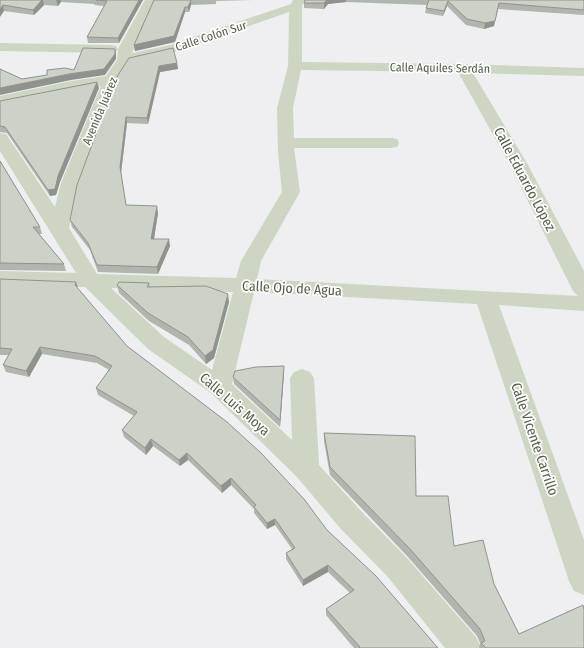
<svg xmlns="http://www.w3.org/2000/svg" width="584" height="648" viewBox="0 0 584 648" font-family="'Fira Sans Condensed',sans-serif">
	<rect width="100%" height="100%" fill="#efeff2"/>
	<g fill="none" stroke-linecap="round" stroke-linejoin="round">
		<path fill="#cdd5c3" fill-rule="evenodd" d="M 145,0 L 157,0 L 132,53 L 170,45 L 291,4 L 293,0 L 305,0 L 302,6 L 302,62 L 463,64 L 584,68 L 584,76 L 473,73 L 528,165 L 584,271 L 584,311 L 499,305 L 584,540 L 584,595 L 574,591 L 569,581 L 477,304 L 254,292 L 232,384 L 292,440 L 290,378 L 294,372 L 302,369 L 310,372 L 314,378 L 319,465 L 360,510 L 407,558 L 476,637 L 481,648 L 445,648 L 387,576 L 340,528 L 297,477 L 211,393 L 148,349 L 85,287 L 0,285 L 0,271 L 76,273 L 0,151 L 0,133 L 6,134 L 55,207 L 61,183 L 101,86 L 0,106 L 0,96 L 71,81 L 106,76 L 117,60 L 118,49 ZM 289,12 L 288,66 L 277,108 L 278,152 L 282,192 L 241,261 L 236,278 L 97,274 L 69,228 L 79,183 L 118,80 L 129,63 L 178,51 ZM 301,70 L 458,72 L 510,165 L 573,291 L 578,296 L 257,279 L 261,261 L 300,192 L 294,148 L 391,148 L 397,147 L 399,143 L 397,139 L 391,138 L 294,138 L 293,108 ZM 111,288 L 233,292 L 212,370 L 164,337 Z
			M 0,43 L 111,45 L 116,46 L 118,49 L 116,52 L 111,53 L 0,51 Z"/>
	</g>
	<path fill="#b0b5ad" d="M 0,0 L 143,0 L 119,43 L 88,43 L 87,37 L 104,6 L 95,5 L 94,4 L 61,2 L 58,6 L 44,5 L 34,15 L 4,11 Z
		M 154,0 L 253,0 L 216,1 L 216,4 L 191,5 L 189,12 L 185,12 L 175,42 L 135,51 L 134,45 Z
		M 305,0 L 584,0 L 584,15 L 498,9 L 494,26 L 484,29 L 466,25 L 447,6 L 443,16 L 425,13 L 426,8 L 427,5 L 346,2 L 328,4 L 324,9 L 304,8 L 304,3 Z
		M 129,58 L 177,63 L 178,69 L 160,72 L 148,124 L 127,123 L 121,173 L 126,205 L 158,213 L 154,239 L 170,246 L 158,274 L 98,272 L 90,250 L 72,227 L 70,220 Z
		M 99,88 L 60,182 L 56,195 L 50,196 L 7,133 L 0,132 L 0,101 Z
		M 0,161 L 40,227 L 42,234 L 39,234 L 64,264 L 66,271 L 0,270 Z
		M 0,279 L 78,289 L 127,346 L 327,530 L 438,648 L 354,648 L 326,615 L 326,609 L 350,593 L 328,572 L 303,586 L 286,559 L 286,553 L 292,549 L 275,525 L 267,529 L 254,513 L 254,509 L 231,485 L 222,493 L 188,460 L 180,466 L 153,446 L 146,455 L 124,437 L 122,430 L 134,416 L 98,395 L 96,388 L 109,370 L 97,363 L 42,354 L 29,377 L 6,372 L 3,365 L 9,355 L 0,355 Z
		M 149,283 L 150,287 L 229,302 L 214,358 L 206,364 L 189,345 L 149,321 L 119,293 L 117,285 Z
		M 284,372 L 280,427 L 234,384 L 233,377 Z
		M 324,433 L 416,496 L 454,546 L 494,584 L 519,634 L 584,648 L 479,648 L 480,643 L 477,636 L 408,557 L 330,475 L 324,441 Z"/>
	<path fill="#90938d" d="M 42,0 L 43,0 L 44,5 L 34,15 L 33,10 Z
		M 56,0 L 61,0 L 61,2 L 58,6 Z
		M 139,0 L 143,0 L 119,43 L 118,38 Z
		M 191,0 L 191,5 L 189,12 L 188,7 Z
		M 327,0 L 346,0 L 346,2 L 328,4 L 324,9 L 324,3 Z
		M 448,1 L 447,6 L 443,16 L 444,11 Z
		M 499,3 L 494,26 L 484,29 L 485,23 Z
		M 3,5 L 4,11 L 0,17 L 0,9 Z
		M 185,7 L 185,12 L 175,42 L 135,51 L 134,45 Z
		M 115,49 L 116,54 L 116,59 L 105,75 L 71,80 L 0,95 L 0,88 L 69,74 Z
		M 177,63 L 178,69 L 160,72 L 148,124 L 147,118 L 159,66 Z
		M 97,82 L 99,88 L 60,182 L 56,195 L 50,196 L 48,190 L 58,176 Z
		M 126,117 L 127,123 L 121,173 L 120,167 Z
		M 157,206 L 158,213 L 153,245 L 151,239 Z
		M 169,239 L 170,246 L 158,274 L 157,267 Z
		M 76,282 L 78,288 L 75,285 Z
		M 228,294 L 229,302 L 214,358 L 206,364 L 205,356 Z
		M 40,347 L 42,354 L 29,377 L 26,371 Z
		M 284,366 L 284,372 L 280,427 L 280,420 Z
		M 151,439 L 153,446 L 146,455 L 145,448 Z
		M 187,453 L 188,460 L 180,466 L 179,460 Z
		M 231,478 L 231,485 L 222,493 L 221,486 Z
		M 275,519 L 275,525 L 267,529 L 267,523 Z
		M 328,565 L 328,572 L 303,586 L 303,580 Z"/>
	<path fill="#cdd2c9" stroke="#90938d" d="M 0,0 L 42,0 L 33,10 L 3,5 L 0,9 Z
		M 96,0 L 139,0 L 118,38 L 87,37 L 107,1 Z
		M 154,0 L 191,0 L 188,7 L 185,7 L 174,36 L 134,45 Z
		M 305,0 L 327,0 L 324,3 L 304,3 Z
		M 429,0 L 584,0 L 584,10 L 499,3 L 495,21 L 485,23 L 467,19 L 448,1 L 444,11 L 426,8 Z
		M 83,48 L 115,49 L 115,54 L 104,69 L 69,74 L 0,88 L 0,69 L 22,79 L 47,75 L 47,70 L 65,68 L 74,70 Z
		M 173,48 L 177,63 L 159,66 L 147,118 L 126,117 L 120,167 L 126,205 L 157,206 L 151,239 L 169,239 L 157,267 L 97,265 L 88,243 L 70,220 L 77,185 L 118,75 L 129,58 Z
		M 97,82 L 58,176 L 55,189 L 48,190 L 5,127 L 0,126 L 0,101 Z
		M 0,161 L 40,227 L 33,227 L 64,264 L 0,263 Z
		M 0,279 L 76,282 L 75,285 L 127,346 L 227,422 L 261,453 L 304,499 L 327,530 L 376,576 L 438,648 L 359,648 L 360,647 L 326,609 L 354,590 L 328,565 L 303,580 L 286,553 L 295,548 L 275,519 L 267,523 L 254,507 L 256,505 L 231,478 L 221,486 L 187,453 L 179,460 L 151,439 L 145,448 L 122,430 L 137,412 L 96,388 L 112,366 L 95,356 L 40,347 L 26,371 L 3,365 L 12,349 L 0,348 Z
		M 119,282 L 149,283 L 147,287 L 206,286 L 228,294 L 213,350 L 205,356 L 188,337 L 148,313 L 117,285 Z
		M 284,366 L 280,420 L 233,377 L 235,371 L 256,367 Z
		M 324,433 L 415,436 L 416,496 L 448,496 L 454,546 L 483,540 L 494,584 L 519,634 L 583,605 L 584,610 L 584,648 L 486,648 L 481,643 L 485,641 L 480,629 L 410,549 L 330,467 Z"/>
	<g text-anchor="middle" stroke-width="3.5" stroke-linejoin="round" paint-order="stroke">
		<g font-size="12" fill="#545e47" stroke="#fff">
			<text transform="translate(211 36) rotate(-18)" y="4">Calle Colón Sur</text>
			<text transform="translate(440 68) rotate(1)" y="4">Calle Aquiles Serdán</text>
			<text transform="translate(100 111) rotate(-67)" y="4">Avenida Juárez</text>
		</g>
		<g font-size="14" fill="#545e47" stroke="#fff">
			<text transform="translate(525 179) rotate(62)" y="5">Calle Eduardo López</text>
			<text transform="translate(292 288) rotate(3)" y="5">Calle Ojo de Agua</text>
			<text transform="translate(235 404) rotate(41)" y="5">Calle Luis Moya</text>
			<text transform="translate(535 439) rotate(71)" y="5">Calle Vicente Carrillo</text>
		</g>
	</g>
</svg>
